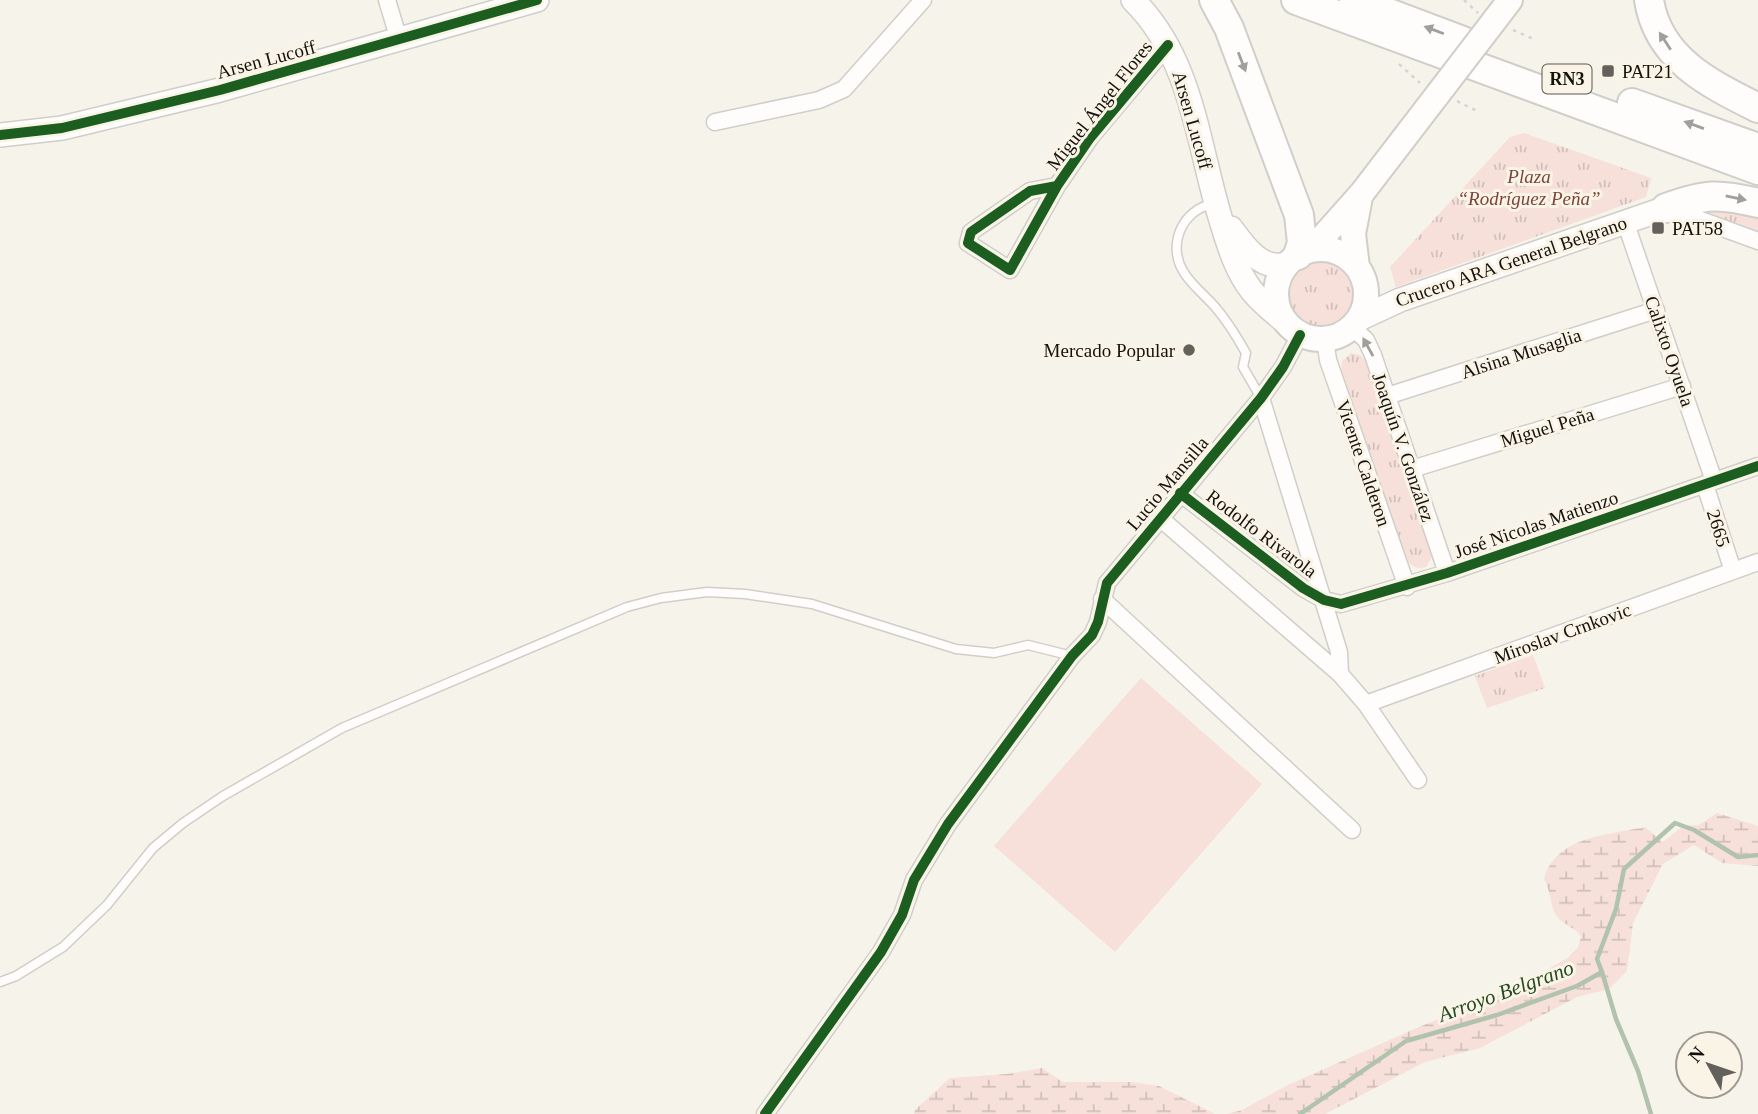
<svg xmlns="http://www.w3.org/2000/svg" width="1758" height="1114" viewBox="0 0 1758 1114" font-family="Georgia,serif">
	<defs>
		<pattern id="grass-tufts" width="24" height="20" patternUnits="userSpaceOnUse" patternTransform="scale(1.75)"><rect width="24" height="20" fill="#f6e0d9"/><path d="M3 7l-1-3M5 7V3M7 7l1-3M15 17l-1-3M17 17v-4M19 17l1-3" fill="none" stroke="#d2bfb9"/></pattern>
		<pattern id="wetland-marsh" width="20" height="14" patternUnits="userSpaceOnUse" patternTransform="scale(1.75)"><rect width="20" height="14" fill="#f6e0d9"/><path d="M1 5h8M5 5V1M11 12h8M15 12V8" fill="none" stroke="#d2bfb9"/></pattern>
	</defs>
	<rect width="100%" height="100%" fill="#f6f3eb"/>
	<path fill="url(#grass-tufts)" d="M 1524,133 L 1651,178 L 1646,197 L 1396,287 L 1390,267 L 1510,137 Z
		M 1683,202 L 1721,206 L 1758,217 L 1758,235 L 1712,218 Z
		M1288 294a32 32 0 1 1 64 0a32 32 0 1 1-64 0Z
		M 1351,353 L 1360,355 L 1366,362 L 1431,552 L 1432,556 L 1426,567 C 1417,570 1411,566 1406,559 L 1341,372 L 1342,361 Z
		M 1533,655 L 1545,688 L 1487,708 L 1475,676 Z"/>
	<path fill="url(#wetland-marsh)" d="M 1717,813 L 1758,826 L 1758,866 L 1722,863 L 1694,845 L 1663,864 L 1633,923 L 1627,971 L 1609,989 L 1577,997 L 1480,1048 L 1425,1062 L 1325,1114 L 1227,1114 L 1242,1110 L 1290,1084 L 1419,1027 L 1514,989 L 1569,957 L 1578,947 L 1581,937 C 1575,926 1562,926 1555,913 C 1550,904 1551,892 1544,879 C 1556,836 1608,835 1645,827 L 1663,842 L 1683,826 L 1699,825 Z
		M 1042,1068 L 1063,1082 L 1131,1082 L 1159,1086 L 1215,1114 L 914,1114 L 915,1110 L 950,1078 L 1007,1074 Z"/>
	<path fill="#f6e0d9" d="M 1141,678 L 1262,784 L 1115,952 L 994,846 Z"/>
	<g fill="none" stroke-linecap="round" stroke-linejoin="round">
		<path stroke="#b1c2ad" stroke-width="4.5" d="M 1602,972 L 1616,1019 L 1638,1071 L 1651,1114
			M 1300,1114 L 1406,1041 L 1497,1015 L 1577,986 L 1602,972 L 1597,959 L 1616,909 L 1624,869 L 1675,823 L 1694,830 L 1738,857 L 1758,855"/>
		<defs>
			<path id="lane" d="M 1213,204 C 1183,209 1167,244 1183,271 C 1191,285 1205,295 1216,308 C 1228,322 1237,337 1246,353 L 1243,367 L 1261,398
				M 0,982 L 16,976 L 63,947 L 107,905 L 153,848 L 183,823 L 223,796 L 342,728 L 627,607 L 661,598 L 707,592 L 745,594 L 812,604 L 956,649 L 994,653 L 1028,645 L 1072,656"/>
			<path id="street" d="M 387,0 L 399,40
				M 715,122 L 819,100 L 844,89 L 923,0
				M 1057,186 L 1030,191 L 971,232 L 968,243 L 1010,270 L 1057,186 L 1090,138 L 1168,45
				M 1668,208 L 1758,241
				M 1625,221 L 1714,481
				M 1352,327 L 1366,340 L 1373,355 L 1447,573
				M 1325,339 L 1328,360 L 1407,587
				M 1387,396 L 1656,310
				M 1261,398 L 1339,652 L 1340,674
				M 1412,469 L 1682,386
				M 1705,485 L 1733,571
				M 1180,493 L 1303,588 L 1324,600 L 1341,604 L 1447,573 L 1758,466
				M 1161,519 L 1340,674 L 1366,704 L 1418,780
				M 1102,599 L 1352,830
				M 1366,704 L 1758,562
				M 765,1114 L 881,952 L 902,915 L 914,880 L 948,824 L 1072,656 L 1092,635 L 1098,622 L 1107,583 L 1261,398 L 1283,367 L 1300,335"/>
			<path id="secondary" d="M 1133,0 C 1192,58 1197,141 1220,217 C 1228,243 1235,269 1252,291 C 1261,302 1272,311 1283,320
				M 0,135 L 62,128 L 220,90 L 537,0
				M 1231,228 C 1244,246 1261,271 1286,264
				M 1359,319 L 1400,300 L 1666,208"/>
			<path id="primary" d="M 1494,21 L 1510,0
				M1276 294a45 45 0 1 1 90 0a45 45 0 1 1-90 0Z
				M 1305,251 L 1322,238 L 1362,193 L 1438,94
				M 1357,267 L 1353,234 L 1360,197"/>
			<path id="highway" d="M 1214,0 L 1229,28 L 1299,215 L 1302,243 L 1298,255
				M 1296,0 L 1758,170
				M 1354,0 L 1463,41
				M 1649,0 C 1658,59 1710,84 1758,108
				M 1632,103 L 1758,148
				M 1666,208 C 1705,194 1718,193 1758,203"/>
		</defs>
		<use href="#lane" stroke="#d0cec8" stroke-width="11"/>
		<use href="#street" stroke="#d0cec8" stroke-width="19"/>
		<use href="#secondary" stroke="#d0cec8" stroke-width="26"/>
		<use href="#primary" stroke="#d0cec8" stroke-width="28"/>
		<use href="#highway" stroke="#d0cec8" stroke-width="32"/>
		<path stroke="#d4d4d2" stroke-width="2.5" stroke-dasharray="3.5 5" stroke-linecap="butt" d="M 1464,0 L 1478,13
			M 1513,30 L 1536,40
			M 1399,64 L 1420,83
			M 1457,101 L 1479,112"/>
		<use href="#lane" stroke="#fefdfc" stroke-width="8"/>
		<use href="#street" stroke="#fefdfc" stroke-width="16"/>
		<use href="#secondary" stroke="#fefdfc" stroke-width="23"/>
		<use href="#primary" stroke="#fefdfc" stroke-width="24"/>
		<use href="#highway" stroke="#fefdfc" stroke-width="28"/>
		<defs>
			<path id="primary-bridge" d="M 1438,94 L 1494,21"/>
		</defs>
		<use href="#primary-bridge" stroke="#d0cec8" stroke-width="28" stroke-linecap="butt"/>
		<use href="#primary-bridge" stroke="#fefdfc" stroke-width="24"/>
		<defs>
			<path id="cycleway" d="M 0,135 L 62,128 L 220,90 L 537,0
				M 1057,186 L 1030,191 L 971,232 L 968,243 L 1010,270 L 1057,186 L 1090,138 L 1168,45
				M 1180,493 L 1303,588 L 1324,600 L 1341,604 L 1447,573 L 1758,466
				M 765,1114 L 881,952 L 902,915 L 914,880 L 948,824 L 1072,656 L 1092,635 L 1098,622 L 1107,583 L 1261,398 L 1283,367 L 1300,335"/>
		</defs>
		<use href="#cycleway" stroke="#faf4e7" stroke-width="15"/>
		<use href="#cycleway" stroke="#1b5e20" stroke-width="10"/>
	</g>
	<defs><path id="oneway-solid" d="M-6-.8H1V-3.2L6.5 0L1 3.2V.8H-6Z" transform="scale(1.75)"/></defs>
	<g fill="#a09f9c">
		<use href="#oneway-solid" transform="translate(1434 30) rotate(-159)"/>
		<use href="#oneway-solid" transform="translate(1665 41) rotate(-123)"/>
		<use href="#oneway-solid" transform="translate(1242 62) rotate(69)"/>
		<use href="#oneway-solid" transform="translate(1694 125) rotate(-160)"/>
		<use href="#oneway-solid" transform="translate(1736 198) rotate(11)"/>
		<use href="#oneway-solid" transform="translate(1368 347) rotate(-119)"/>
	</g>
	<g fill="#63615b" stroke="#faf4e7" stroke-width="2.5">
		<rect x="1601" y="64" width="14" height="14" rx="3.5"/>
		<rect x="1651" y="221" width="14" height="14" rx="3.5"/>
		<circle cx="1189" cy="350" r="7"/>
	</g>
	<g text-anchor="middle" stroke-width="6" stroke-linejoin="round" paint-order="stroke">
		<rect fill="#faf4e7" stroke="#59564e" stroke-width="2" x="1542.5" y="64.5" width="49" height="29" rx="5"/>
		<g font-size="18" font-weight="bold" fill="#14120d">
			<text x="1567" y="85">RN3</text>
		</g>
		<g font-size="19" fill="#14120d" stroke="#faf4e7">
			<text transform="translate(266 59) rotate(-15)" y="7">Arsen Lucoff</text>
			<text transform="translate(1099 105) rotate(-52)" y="7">Miguel Ángel Flores</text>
			<text transform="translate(1193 120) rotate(74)" y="7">Arsen Lucoff</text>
			<text transform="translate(1511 261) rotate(-19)" y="7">Crucero ARA General Belgrano</text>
			<text transform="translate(1670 351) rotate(71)" y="7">Calixto Oyuela</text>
			<text transform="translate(1521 353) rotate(-18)" y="7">Alsina Musaglia</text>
			<text transform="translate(1547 427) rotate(-17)" y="7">Miguel Peña</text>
			<text transform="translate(1404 447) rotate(71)" y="7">Joaquín V. González</text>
			<text transform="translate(1364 463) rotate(71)" y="7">Vicente Calderon</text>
			<text transform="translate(1167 483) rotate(-50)" y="7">Lucio Mansilla</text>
			<text transform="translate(1536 524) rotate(-19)" y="7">José Nicolas Matienzo</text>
			<text transform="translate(1719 528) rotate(72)" y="7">2665</text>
			<text transform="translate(1262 533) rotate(37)" y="7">Rodolfo Rivarola</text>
			<text transform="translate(1562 633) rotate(-20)" y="7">Miroslav Crnkovic</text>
		</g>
		<g font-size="19" fill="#14120d" stroke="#faf4e7" text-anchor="start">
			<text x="1622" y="78">PAT21</text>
			<text x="1672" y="235">PAT58</text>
			<text x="1175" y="357" text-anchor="end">Mercado Popular</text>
		</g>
		<g font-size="19" font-style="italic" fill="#7c453c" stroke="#faf4e7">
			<text x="1529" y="183">Plaza<tspan x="1529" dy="22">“Rodríguez Peña”</tspan></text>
		</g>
		<g font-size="21" font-style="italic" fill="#224922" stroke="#faf4e7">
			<text transform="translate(1506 991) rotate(-20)" y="7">Arroyo Belgrano</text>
		</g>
	</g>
	<g transform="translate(1709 1065) rotate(310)"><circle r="33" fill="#faf4e7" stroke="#9e9a90" stroke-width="2"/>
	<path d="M0-5L12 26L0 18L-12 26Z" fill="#63615b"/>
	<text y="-10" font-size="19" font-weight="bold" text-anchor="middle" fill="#14120d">N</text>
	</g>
</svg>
